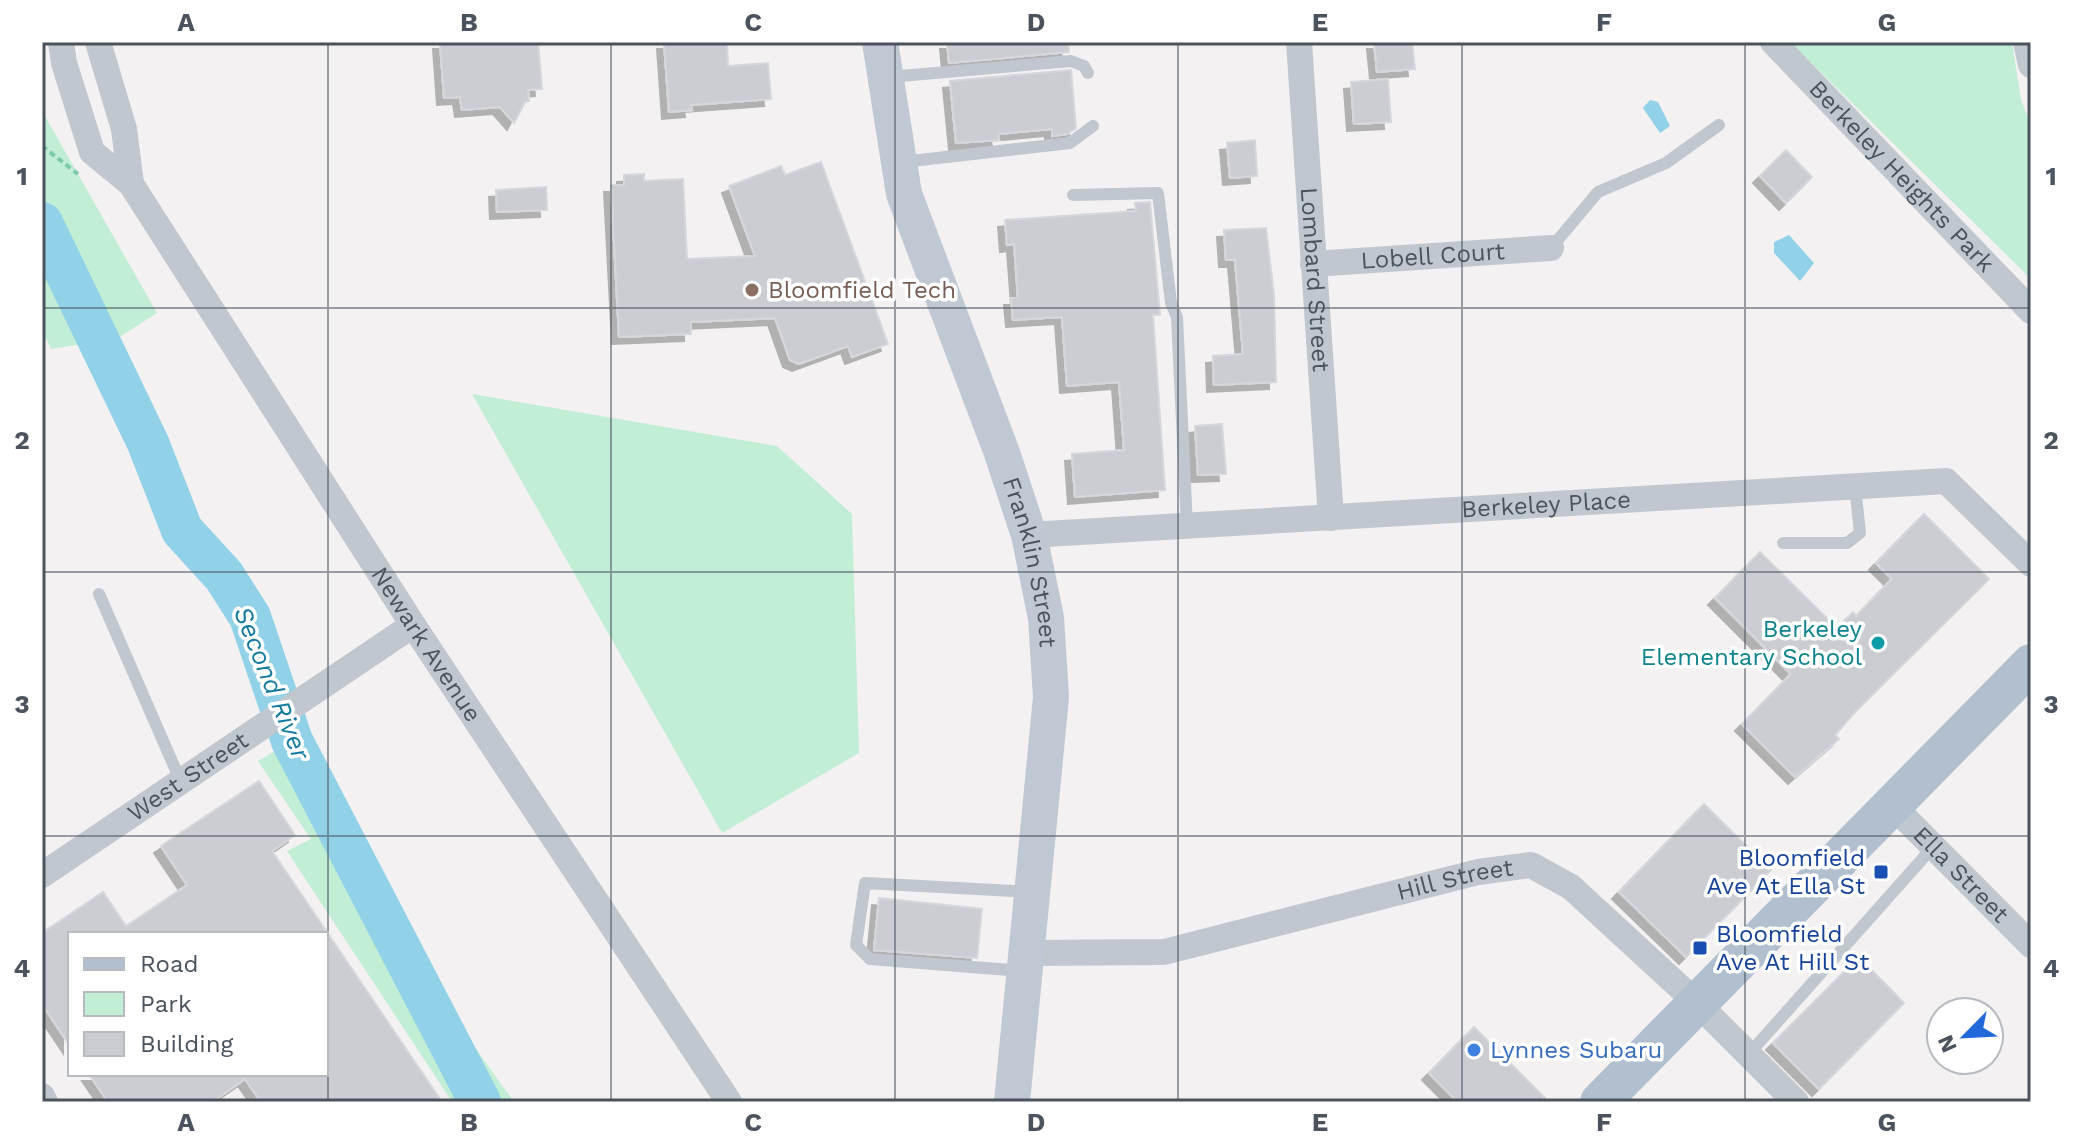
<svg xmlns="http://www.w3.org/2000/svg" width="2073" height="1144" viewBox="0 0 2073 1144" font-family="'Work Sans',sans-serif">
	<defs>
		<filter id="shadow"><feDropShadow dx="-7" dy="7" stdDeviation="0" flood-color="#0004"/></filter>
	</defs>
	<rect width="100%" height="100%" fill="#f3f1f1"/>
	<path fill="#c2eed5" d="M 1790,42 L 2012,42 L 2021,100 L 2031,126 L 2031,279 Z
		M 42,111 L 157,313 L 118,338 L 51,349 L 42,330 Z
		M 472,394 L 777,446 L 852,514 L 859,753 L 722,833 Z
		M 292,741 L 388,926 L 514,1102 L 452,1102 L 287,851 L 311,839 L 258,761 Z"/>
	<path fill="#92d2e8" d="M 1650,100 L 1658,102 L 1670,126 L 1660,133 L 1643,108 Z
		M 1789,235 L 1814,263 L 1800,281 L 1774,253 L 1774,242 Z"/>
	<g fill="none" stroke-linecap="round" stroke-linejoin="round">
		<path stroke="#92d2e8" stroke-width="42" d="M 42,223 L 148,443 L 182,530 L 224,576 L 250,617 L 292,741 L 480,1102"/>
	</g>
	<path fill="#cbcdd3" stroke="#d5d7dc" stroke-width="2" filter="url(#shadow)" d="M 440,42 L 538,42 L 542,89 L 528,90 L 529,101 L 525,102 L 514,123 L 500,107 L 462,110 L 460,97 L 444,98 Z
		M 664,42 L 727,42 L 728,66 L 768,63 L 771,99 L 691,105 L 692,110 L 669,112 Z
		M 947,42 L 1068,42 L 1069,52 L 949,63 Z
		M 1374,42 L 1412,42 L 1415,69 L 1377,72 Z
		M 1071,70 L 1076,128 L 1067,134 L 1052,136 L 1052,129 L 998,134 L 999,140 L 956,143 L 950,81 Z
		M 1388,79 L 1391,122 L 1354,124 L 1351,82 Z
		M 1255,140 L 1257,176 L 1230,178 L 1227,143 Z
		M 1786,150 L 1812,177 L 1786,203 L 1760,176 Z
		M 821,162 L 888,344 L 852,357 L 848,346 L 799,364 L 790,360 L 775,318 L 691,322 L 691,334 L 619,337 L 611,185 L 624,185 L 624,175 L 644,174 L 644,181 L 683,179 L 687,259 L 755,256 L 729,186 L 781,166 L 785,175 Z
		M 546,187 L 547,210 L 497,212 L 496,190 Z
		M 1150,202 L 1160,315 L 1153,315 L 1165,490 L 1075,497 L 1072,454 L 1124,450 L 1119,382 L 1067,386 L 1062,317 L 1013,320 L 1011,298 L 1018,298 L 1014,244 L 1007,245 L 1005,220 L 1136,211 L 1135,203 Z
		M 1266,228 L 1274,295 L 1276,382 L 1214,385 L 1213,356 L 1243,354 L 1235,260 L 1226,260 L 1224,230 Z
		M 1222,424 L 1226,474 L 1198,475 L 1195,426 Z
		M 1924,514 L 1989,579 L 1856,711 L 1835,735 L 1839,739 L 1795,777 L 1742,724 L 1791,674 L 1715,598 L 1760,552 L 1837,628 L 1853,612 L 1856,616 L 1892,579 L 1876,563 Z
		M 259,781 L 295,835 L 272,851 L 442,1102 L 261,1102 L 245,1079 L 212,1102 L 108,1102 L 89,1074 L 326,1074 L 326,934 L 70,934 L 70,1046 L 42,1004 L 42,933 L 103,892 L 126,926 L 187,885 L 161,846 Z
		M 1704,804 L 1771,870 L 1686,957 L 1619,892 Z
		M 879,898 L 982,909 L 977,958 L 874,950 Z
		M 1859,957 L 1904,1003 L 1819,1089 L 1773,1043 Z
		M 1474,1027 L 1549,1102 L 1458,1102 L 1429,1073 Z"/>
	<g fill="none" stroke-linecap="round" stroke-linejoin="round">
		<path stroke="#7ccaa7" stroke-width="4" stroke-dasharray="6 4" stroke-linecap="butt" d="M 42,146 L 78,174"/>
		<path stroke="#c0c7cf" stroke-width="12" d="M 889,77 L 1071,61 L 1084,66 L 1088,73
			M 902,162 L 1070,143 L 1093,126
			M 1073,195 L 1158,193 L 1171,303 L 1177,317 L 1187,526
			M 1551,248 L 1598,192 L 1666,163 L 1719,125
			M 1783,543 L 1847,543 L 1860,533 L 1855,486
			M 99,594 L 181,782
			M 1023,971 L 870,959 L 856,945 L 865,883 L 1030,892
			M 1748,1055 L 1933,847"/>
		<g stroke="#c0c7cf" stroke-width="26">
			<path id="s1" d="M 61,42 L 64,63 L 92,152 L 131,184 L 413,625 L 729,1102"/>
			<path d="M 98,42 L 124,129 L 131,184"/>
			<path id="s2" d="M 1299,42 L 1331,518"/>
			<path id="s3" d="M 1773,42 L 2031,311"/>
			<path d="M 2026,42 L 2031,65"/>
			<path id="s4" d="M 1313,264 L 1551,248"/>
			<path id="s5" d="M 1029,535 L 1946,481 L 2031,564"/>
			<path id="s6" d="M 1892,805 L 2031,945"/>
			<path id="s7" d="M 42,875 L 413,625"/>
			<path id="s8" d="M 1028,953 L 1164,952 L 1478,872 L 1531,865 L 1571,887 L 1697,1003 L 1796,1102"/>
			<path d="M 42,1096 L 45,1102"/>
		</g>
		<path stroke="#c0c8d3" stroke-width="36" id="s9" d="M 880,42 L 904,194 L 1002,453 L 1029,535 L 1046,618 L 1051,697 L 1012,1102"/>
		<path stroke="#b2bfce" stroke-width="40" d="M 1600,1102 L 2031,664"/>
	</g>
	<path fill="none" stroke="#4a535e" stroke-width="2" stroke-opacity="0.55" d="M 328,42 L 328,1102M 611,42 L 611,1102M 895,42 L 895,1102M 1178,42 L 1178,1102M 1462,42 L 1462,1102M 1745,42 L 1745,1102M 42,308 L 2031,308M 42,572 L 2031,572M 42,836 L 2031,836"/>
	<circle fill="#8d6e63" stroke="#fff" stroke-width="3" cx="752" cy="290" r="8"/>
	<circle fill="#0f9aa8" stroke="#fff" stroke-width="3" cx="1878" cy="643" r="8"/>
	<g fill="#1a4fb4" stroke="#fff" stroke-width="3">
		<rect x="1873" y="864" width="16" height="16" rx="4"/>
		<rect x="1692" y="940" width="16" height="16" rx="4"/>
	</g>
	<circle fill="#3f7fe0" stroke="#fff" stroke-width="3" cx="1474" cy="1050" r="8"/>
	<g text-anchor="middle" stroke-width="7" stroke-linejoin="round" paint-order="stroke">
		<g font-size="24" fill="#4a535e" stroke="#fff">
			<text dy="8" stroke="none"><textPath href="#s3" startOffset="186">Berkeley Heights Park</textPath></text>
			<text dy="8" stroke="none"><textPath href="#s4" startOffset="120">Lobell Court</textPath></text>
			<text dy="8" stroke="none"><textPath href="#s2" startOffset="238">Lombard Street</textPath></text>
			<text dy="8" stroke="none"><textPath href="#s5" startOffset="518">Berkeley Place</textPath></text>
			<text dy="8" stroke="none"><textPath href="#s9" startOffset="544">Franklin Street</textPath></text>
			<text dy="8" stroke="none"><textPath href="#s1" startOffset="712">Newark Avenue</textPath></text>
			<text dy="8" stroke="none"><textPath href="#s7" startOffset="176">West Street</textPath></text>
			<text dy="8" stroke="none"><textPath href="#s6" startOffset="98">Ella Street</textPath></text>
			<text dy="8" stroke="none"><textPath href="#s8" startOffset="436">Hill Street</textPath></text>
		</g>
		<g font-size="24" fill="#785e54" stroke="#fff" text-anchor="start">
			<text x="768" y="298">Bloomfield Tech</text>
		</g>
		<g font-size="24" fill="#0d838f" stroke="#fff" text-anchor="end">
			<text x="1862" y="637">Berkeley<tspan x="1862" dy="28">Elementary School</tspan></text>
		</g>
		<g font-size="24" fill="#164399" stroke="#fff" text-anchor="end">
			<text x="1865" y="866">Bloomfield<tspan x="1865" dy="28">Ave At Ella St</tspan></text>
			<text x="1716" y="942" text-anchor="start">Bloomfield<tspan x="1716" dy="28">Ave At Hill St</tspan></text>
		</g>
		<g font-size="24" fill="#366cbe" stroke="#fff" text-anchor="start">
			<text x="1490" y="1058">Lynnes Subaru</text>
		</g>
		<g font-size="26" font-style="italic" fill="#137ba0" stroke="#fff">
			<text transform="translate(272 683) rotate(68)" y="9">Second River</text>
		</g>
	</g>
	<rect width="2073" height="1144" fill="none" stroke="#ffffff" stroke-width="88"/>
	<rect x="68" y="932" width="260" height="144" fill="#ffffff" stroke="#b7babf" stroke-width="2"/>
	<rect x="84" y="958" width="40" height="12" fill="#b2bfce" stroke="#b7babf" stroke-width="2"/>
	<text x="140" y="972" font-size="24" fill="#4a535e">Road</text>
	<rect x="84" y="992" width="40" height="24" fill="#c2eed5" stroke="#b7babf" stroke-width="2"/>
	<text x="140" y="1012" font-size="24" fill="#4a535e">Park</text>
	<rect x="84" y="1032" width="40" height="24" fill="#cbcdd3" stroke="#b7babf" stroke-width="2"/>
	<text x="140" y="1052" font-size="24" fill="#4a535e">Building</text>
	<g transform="translate(1965 1036) rotate(246)"><circle r="38" fill="#ffffff" stroke="#b7babf" stroke-width="2"/>
	<path d="M0-6L14 30L0 20L-14 30Z" fill="#226adc"/>
	<text y="-12" font-size="22" font-weight="bold" text-anchor="middle" fill="#4a535e">N</text>
	</g>
	<rect x="44" y="44" width="1985" height="1056" fill="none" stroke="#4a535e" stroke-width="3"/>
	<g font-size="26" text-anchor="middle" font-weight="bold" fill="#4a535e">
		<text x="186" y="31">A</text>
		<text x="469" y="31">B</text>
		<text x="753" y="31">C</text>
		<text x="1036" y="31">D</text>
		<text x="1320" y="31">E</text>
		<text x="1604" y="31">F</text>
		<text x="1887" y="31">G</text>
		<text x="22" y="185">1</text>
		<text x="2051" y="185">1</text>
		<text x="22" y="449">2</text>
		<text x="2051" y="449">2</text>
		<text x="22" y="713">3</text>
		<text x="2051" y="713">3</text>
		<text x="22" y="977">4</text>
		<text x="2051" y="977">4</text>
		<text x="186" y="1131">A</text>
		<text x="469" y="1131">B</text>
		<text x="753" y="1131">C</text>
		<text x="1036" y="1131">D</text>
		<text x="1320" y="1131">E</text>
		<text x="1604" y="1131">F</text>
		<text x="1887" y="1131">G</text>
	</g>
</svg>
